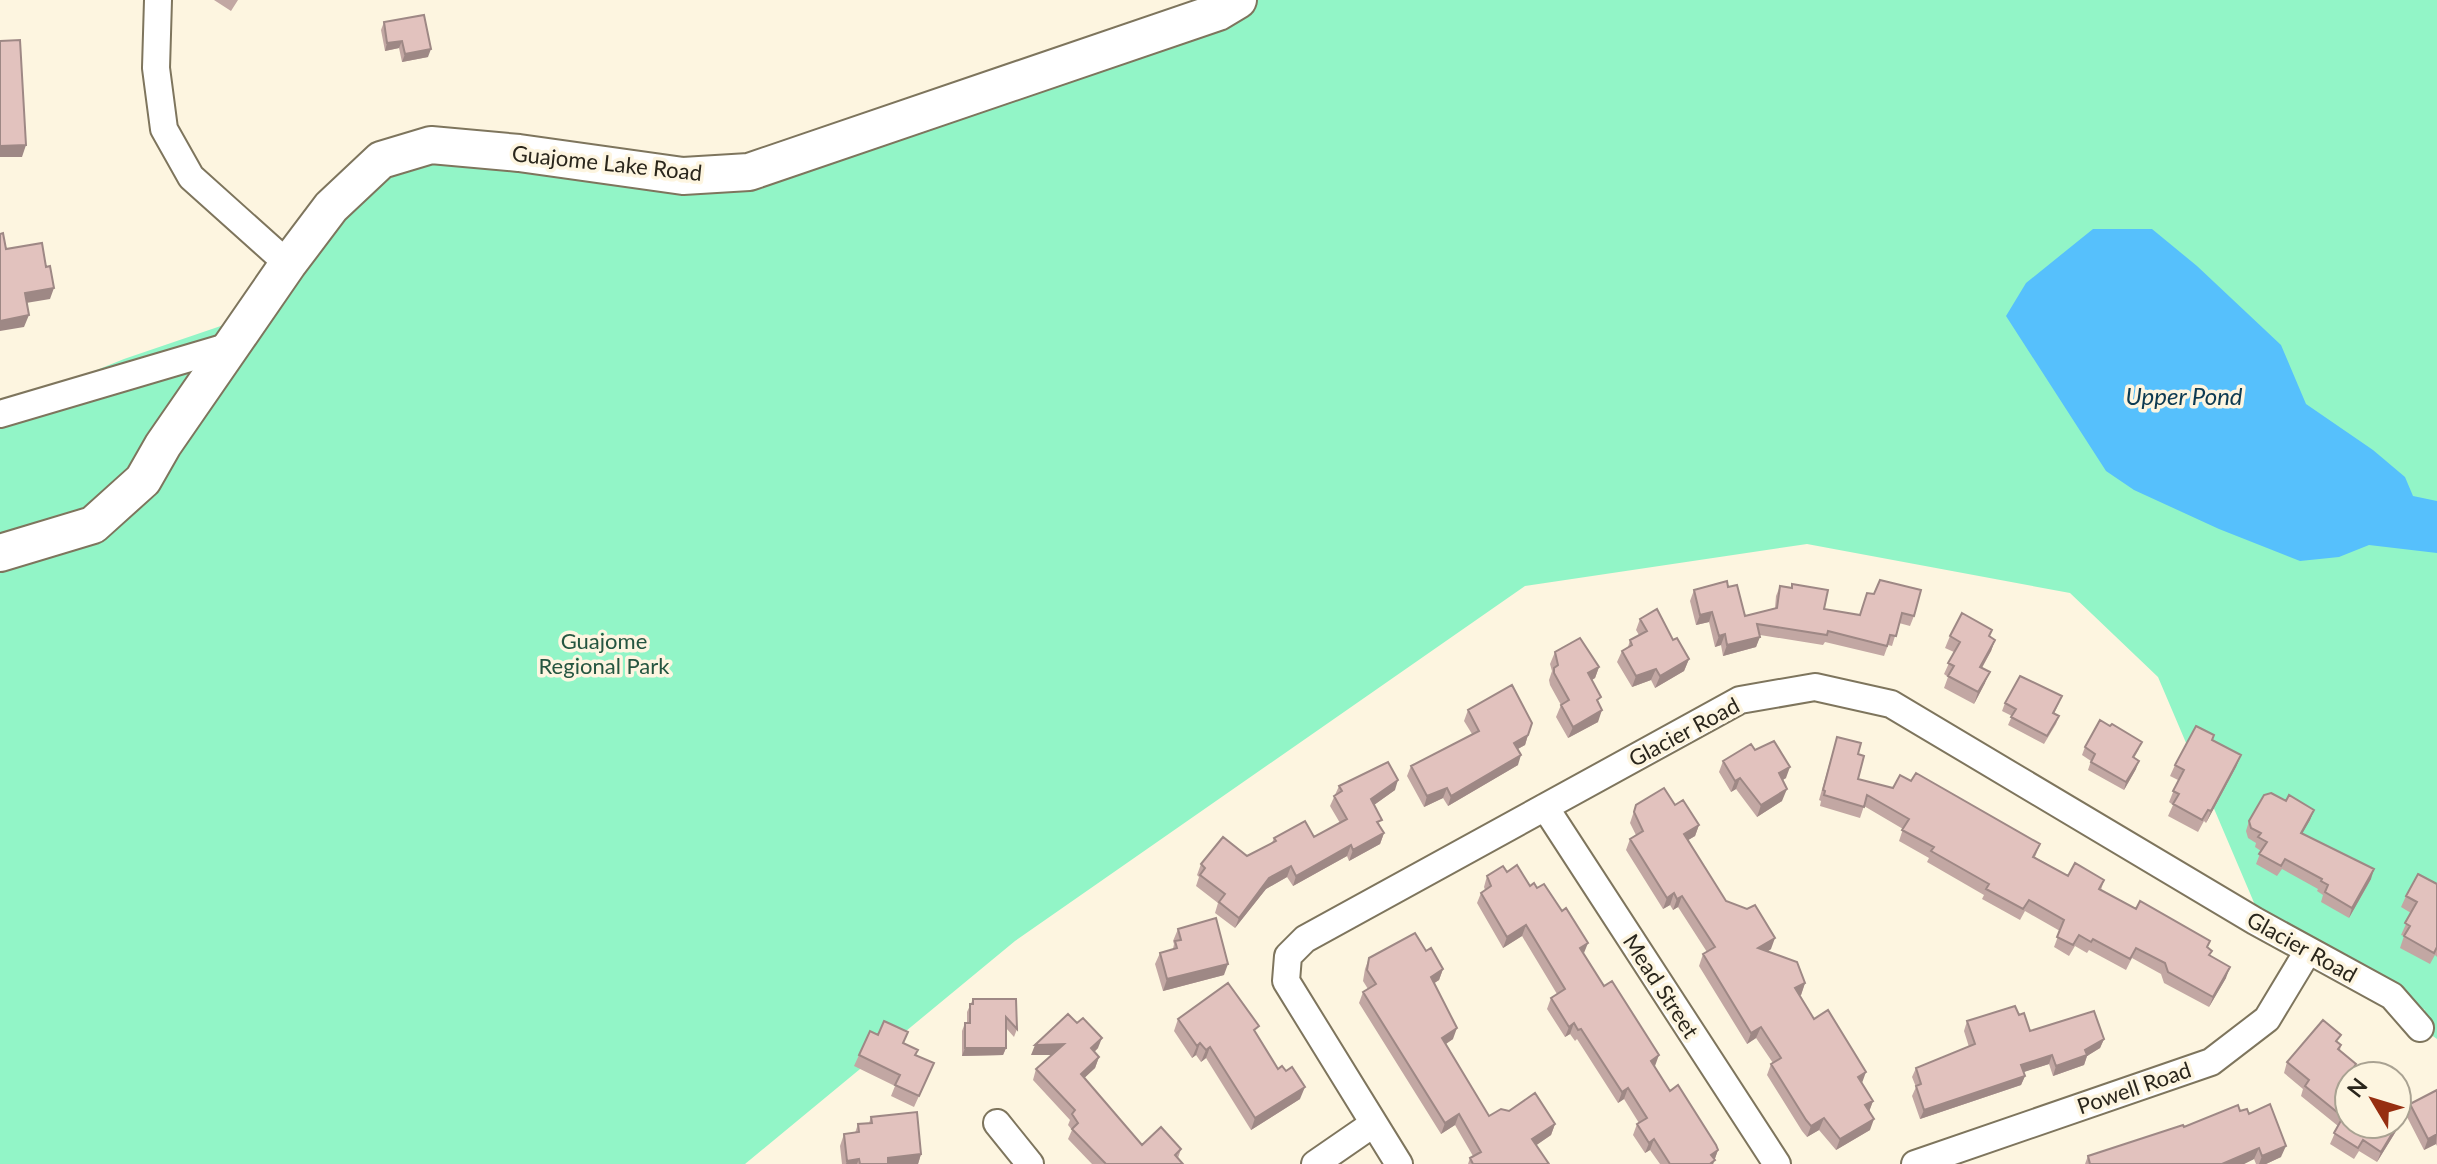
<svg xmlns="http://www.w3.org/2000/svg" width="2437" height="1164" viewBox="0 0 2437 1164" font-family="Lato,sans-serif">
	<rect width="100%" height="100%" fill="#fdf5e0"/>
	<path fill="#92f5c7" d="M 1242,0 L 2437,0 L 2437,1039 L 2417,1025 L 2425,1010 L 2258,912 L 2158,677 L 2070,593 L 1807,544 L 1525,586 L 1015,941 L 745,1164 L 0,1164 L 0,409 L 124,359 L 262,312 L 397,152 L 693,177 Z"/>
	<path fill="#56c0fc" d="M 2093,229 L 2152,229 L 2197,266 L 2281,345 L 2306,404 L 2373,450 L 2405,477 L 2413,496 L 2437,501 L 2437,553 L 2369,545 L 2339,557 L 2300,561 L 2219,529 L 2134,490 L 2106,471 L 2006,316 L 2026,283 Z"/>
	<g fill="none" stroke-linecap="round" stroke-linejoin="round">
		<defs>
			<path id="street" d="M 158,0 L 156,68 L 164,129 L 191,177 L 288,264
				M 0,414 L 230,346
				M 1545,807 L 1777,1164
				M 997,1123 L 1030,1164
				M 1315,1164 L 1373,1124
				M 1399,1164 L 1286,981 L 1288,956 L 1305,939 L 1740,700 L 1815,687 L 1891,704 L 2255,921 L 2392,996 L 2420,1028
				M 1915,1164 L 2211,1062 L 2267,1019 L 2308,951"/>
			<path id="secondary" d="M 0,553 L 93,525 L 143,480 L 163,445 L 288,264 L 331,207 L 381,160 L 431,145 L 519,153 L 683,176 L 749,172 L 1218,12 L 1238,0"/>
		</defs>
		<use href="#street" stroke="#7e755d" stroke-width="30"/>
		<use href="#secondary" stroke="#7e755d" stroke-width="40"/>
		<use href="#street" stroke="#fff" stroke-width="26"/>
		<use href="#secondary" stroke="#fff" stroke-width="36"/>
	</g>
	<path fill="#c2a7a3" d="M 214,0 L 238,0 L 231,11 Z
		M 384,22 L 428,57 L 402,62 L 399,48 L 385,51 L 381,30 Z
		M 1792,584 L 1824,609 L 1860,615 L 1867,593 L 1914,616 L 1910,626 L 1899,623 L 1892,646 L 1888,645 L 1884,656 L 1825,642 L 1823,645 L 1760,635 L 1756,647 L 1723,656 L 1721,645 L 1715,647 L 1709,622 L 1696,625 L 1690,601 L 1694,590 L 1728,587 L 1745,616 L 1775,608 L 1776,596 L 1780,586 L 1791,587 Z
		M 1640,619 L 1673,640 L 1689,659 L 1684,671 L 1655,688 L 1651,680 L 1632,687 L 1617,662 L 1622,651 L 1628,647 L 1630,640 L 1639,635 L 1636,630 Z
		M 1992,630 L 1989,636 L 1995,640 L 1991,651 L 1982,668 L 1985,683 L 1974,704 L 1944,688 L 1948,677 L 1944,674 L 1954,652 L 1945,648 L 1950,636 Z
		M 1555,652 L 1599,667 L 1595,678 L 1592,680 L 1599,704 L 1598,722 L 1568,738 L 1556,717 L 1561,705 L 1550,685 L 1549,680 L 1552,671 L 1550,664 Z
		M 2062,696 L 2054,714 L 2059,716 L 2056,724 L 2044,744 L 2008,725 L 2012,716 L 2002,711 L 2005,703 Z
		M 1468,710 L 1528,735 L 1525,745 L 1518,749 L 1518,765 L 1448,806 L 1443,798 L 1424,807 L 1407,776 L 1411,766 L 1472,734 L 1464,721 Z
		M 2214,735 L 2213,740 L 2241,755 L 2236,767 L 2206,823 L 2204,821 L 2198,832 L 2168,816 L 2173,805 L 2169,802 L 2178,780 L 2170,776 L 2175,765 Z
		M 1837,737 L 1858,754 L 1858,779 L 1893,788 L 1911,781 L 2040,844 L 2035,857 L 2068,876 L 2104,880 L 2101,890 L 2212,951 L 2210,955 L 2226,978 L 2209,1007 L 2164,983 L 2161,974 L 2132,958 L 2126,970 L 2089,950 L 2087,953 L 2075,946 L 2069,956 L 2054,947 L 2060,931 L 2025,911 L 2020,920 L 1982,899 L 1984,895 L 1927,862 L 1929,858 L 1899,841 L 1903,829 L 1864,806 L 1860,818 L 1820,806 L 1821,801 L 1819,800 Z
		M 2085,747 L 2139,749 L 2134,758 L 2136,769 L 2124,790 L 2088,770 L 2091,761 L 2082,755 Z
		M 1755,750 L 1786,778 L 1782,780 L 1782,801 L 1757,817 L 1736,789 L 1731,792 L 1719,772 L 1723,761 Z
		M 1339,786 L 1395,790 L 1374,805 L 1380,826 L 1384,833 L 1380,844 L 1349,861 L 1347,856 L 1293,886 L 1287,877 L 1266,889 L 1235,928 L 1215,913 L 1218,903 L 1196,886 L 1199,877 L 1197,875 L 1201,864 L 1247,856 L 1272,843 L 1274,838 L 1314,837 L 1340,823 L 1330,806 Z
		M 2286,801 L 2314,810 L 2310,820 L 2302,833 L 2371,879 L 2349,918 L 2321,902 L 2323,895 L 2317,891 L 2318,889 L 2282,869 L 2277,876 L 2256,864 L 2261,851 L 2255,847 L 2256,843 L 2248,838 L 2246,831 L 2249,821 Z
		M 1636,805 L 1675,805 L 1699,825 L 1695,836 L 1688,840 L 1726,901 L 1771,949 L 1767,952 L 1805,983 L 1801,995 L 1800,995 L 1814,1019 L 1862,1083 L 1873,1101 L 1869,1111 L 1870,1130 L 1836,1150 L 1819,1130 L 1807,1137 L 1802,1131 L 1767,1075 L 1771,1064 L 1773,1063 L 1756,1038 L 1747,1044 L 1699,966 L 1703,954 L 1707,952 L 1678,907 L 1673,910 L 1670,905 L 1663,909 L 1626,850 L 1630,839 L 1636,835 L 1630,823 Z
		M 1507,872 L 1530,886 L 1584,954 L 1670,1091 L 1718,1150 L 1713,1164 L 1660,1164 L 1650,1150 L 1645,1153 L 1633,1135 L 1637,1124 L 1639,1123 L 1624,1099 L 1618,1103 L 1577,1039 L 1575,1041 L 1570,1034 L 1565,1037 L 1547,1009 L 1551,998 L 1557,994 L 1522,936 L 1503,948 L 1477,903 L 1481,893 L 1485,890 L 1484,887 L 1487,876 Z
		M 2437,884 L 2437,957 L 2435,955 L 2430,964 L 2400,948 L 2404,936 L 2401,935 L 2411,913 L 2401,907 L 2406,896 Z
		M 1178,929 L 1224,975 L 1163,991 L 1155,964 L 1160,953 L 1173,949 L 1174,944 L 1173,941 Z
		M 1426,951 L 1443,969 L 1439,980 L 1434,983 L 1453,1039 L 1446,1044 L 1489,1116 L 1555,1124 L 1551,1135 L 1536,1145 L 1549,1164 L 1468,1164 L 1470,1158 L 1473,1156 L 1455,1125 L 1441,1134 L 1359,1003 L 1363,992 L 1368,989 L 1363,981 L 1365,969 L 1369,958 Z
		M 973,999 L 1016,999 L 1017,1029 L 1014,1037 L 1006,1028 L 1006,1048 L 1003,1055 L 962,1056 L 962,1031 L 965,1023 L 967,1023 L 967,1012 Z
		M 2019,1015 L 2030,1031 L 2104,1039 L 2100,1048 L 2087,1056 L 2084,1065 L 2053,1076 L 2049,1064 L 2023,1072 L 2025,1076 L 2021,1085 L 1920,1119 L 1912,1096 L 1916,1087 L 1912,1077 L 1916,1068 L 1969,1047 L 1964,1031 L 1967,1021 Z
		M 1178,1019 L 1256,1034 L 1278,1069 L 1300,1099 L 1251,1130 L 1206,1058 L 1201,1062 L 1196,1055 L 1192,1058 L 1174,1031 Z
		M 908,1032 L 903,1043 L 916,1055 L 934,1063 L 914,1107 L 891,1096 L 895,1086 L 854,1066 L 859,1055 L 878,1035 Z
		M 2338,1042 L 2341,1045 L 2340,1050 L 2355,1068 L 2410,1104 L 2437,1090 L 2437,1146 L 2436,1144 L 2424,1150 L 2406,1115 L 2377,1162 L 2359,1151 L 2354,1159 L 2330,1144 L 2338,1126 L 2301,1096 L 2303,1089 L 2284,1073 L 2287,1062 Z
		M 1098,1048 L 1094,1052 L 1099,1057 L 1095,1068 L 1084,1078 L 1142,1145 L 1181,1149 L 1178,1158 L 1183,1164 L 1092,1164 L 1068,1139 L 1072,1130 L 1068,1125 L 1070,1120 L 1033,1080 L 1036,1069 L 1052,1055 L 1031,1055 Z
		M 2240,1111 L 2249,1114 L 2281,1157 L 2266,1164 L 2256,1164 L 2254,1159 L 2244,1164 L 2085,1164 L 2088,1156 Z
		M 871,1117 L 921,1154 L 918,1164 L 842,1164 L 840,1146 L 844,1134 L 855,1133 L 858,1124 L 869,1123 Z"/>
	<path fill="#9e8885" d="M 402,41 L 399,48 L 385,51 L 387,43 Z
		M 431,49 L 428,57 L 402,62 L 405,54 Z
		M 26,145 L 22,157 L 0,157 L 0,146 Z
		M 54,288 L 50,299 L 20,304 L 25,293 Z
		M 29,315 L 24,327 L 0,331 L 0,321 Z
		M 1712,612 L 1709,622 L 1696,625 L 1700,615 Z
		M 1725,634 L 1721,645 L 1715,647 L 1719,636 Z
		M 1760,637 L 1756,647 L 1723,656 L 1727,645 Z
		M 1995,640 L 1991,651 L 1976,678 L 1980,667 Z
		M 1689,659 L 1684,671 L 1655,688 L 1660,676 Z
		M 1599,667 L 1595,678 L 1583,685 L 1588,673 Z
		M 1656,669 L 1651,680 L 1632,687 L 1636,676 Z
		M 1990,672 L 1985,683 L 1974,704 L 1978,692 Z
		M 1602,710 L 1598,722 L 1568,738 L 1573,727 Z
		M 1528,735 L 1525,745 L 1510,753 L 1514,743 Z
		M 1521,755 L 1518,765 L 1448,806 L 1451,796 Z
		M 2241,755 L 2236,767 L 2206,823 L 2211,811 Z
		M 2139,761 L 2136,769 L 2124,790 L 2126,782 Z
		M 1790,767 L 1786,778 L 1775,785 L 1779,773 Z
		M 1740,778 L 1736,789 L 1731,792 L 1735,781 Z
		M 1398,780 L 1395,790 L 1367,810 L 1371,799 Z
		M 1447,788 L 1443,798 L 1424,807 L 1427,796 Z
		M 1787,789 L 1782,801 L 1757,817 L 1761,805 Z
		M 2314,810 L 2310,820 L 2297,843 L 2301,833 Z
		M 1699,825 L 1695,836 L 1680,845 L 1684,834 Z
		M 1384,833 L 1380,844 L 1349,861 L 1353,850 Z
		M 1351,845 L 1347,856 L 1293,886 L 1296,876 Z
		M 1291,866 L 1287,877 L 1266,889 L 1235,928 L 1239,918 L 1269,878 Z
		M 2374,869 L 2371,879 L 2349,918 L 2352,908 Z
		M 1674,893 L 1670,905 L 1663,909 L 1667,898 Z
		M 1682,896 L 1678,907 L 1673,910 L 1677,899 Z
		M 1526,925 L 1522,936 L 1503,948 L 1507,937 Z
		M 1775,938 L 1771,949 L 1754,960 L 1758,948 Z
		M 1588,943 L 1584,953 L 1580,948 Z
		M 1228,964 L 1224,975 L 1163,991 L 1167,979 Z
		M 2230,967 L 2226,978 L 2209,1007 L 2213,997 Z
		M 1443,969 L 1439,980 L 1427,988 L 1431,977 Z
		M 1805,983 L 1801,995 L 1791,1000 L 1795,988 Z
		M 1574,1023 L 1570,1034 L 1565,1037 L 1569,1027 Z
		M 1761,1027 L 1756,1038 L 1747,1044 L 1751,1033 Z
		M 1457,1028 L 1453,1039 L 1438,1049 L 1442,1038 Z
		M 1102,1038 L 1098,1048 L 1087,1059 L 1091,1048 Z
		M 2104,1039 L 2100,1048 L 2087,1056 L 2084,1065 L 2053,1076 L 2056,1066 Z
		M 1200,1043 L 1196,1055 L 1192,1058 L 1197,1046 Z
		M 1064,1044 L 1060,1055 L 1031,1055 L 1035,1045 Z
		M 1210,1047 L 1206,1058 L 1201,1062 L 1206,1050 Z
		M 965,1048 L 1006,1048 L 1003,1055 L 962,1056 Z
		M 1659,1055 L 1655,1066 L 1647,1071 L 1651,1061 Z
		M 2052,1055 L 2049,1064 L 2018,1074 L 2021,1065 Z
		M 1099,1057 L 1095,1068 L 1077,1085 L 1081,1074 Z
		M 1866,1072 L 1862,1083 L 1858,1077 Z
		M 2025,1076 L 2021,1085 L 1920,1119 L 1924,1110 Z
		M 1305,1087 L 1300,1099 L 1251,1130 L 1255,1118 Z
		M 1628,1088 L 1624,1099 L 1618,1103 L 1622,1092 Z
		M 1873,1101 L 1869,1112 L 1865,1105 Z
		M 2410,1104 L 2406,1115 L 2377,1162 L 2381,1152 Z
		M 1459,1114 L 1455,1125 L 1441,1134 L 1445,1123 Z
		M 1824,1118 L 1819,1130 L 1807,1137 L 1811,1126 Z
		M 1874,1119 L 1870,1130 L 1836,1150 L 1840,1139 Z
		M 1555,1124 L 1551,1135 L 1528,1151 L 1532,1139 Z
		M 2437,1134 L 2436,1144 L 2424,1150 L 2428,1139 Z
		M 1654,1139 L 1650,1150 L 1645,1153 L 1649,1143 Z
		M 2286,1146 L 2281,1157 L 2266,1164 L 2259,1164 L 2262,1156 Z
		M 2259,1148 L 2254,1159 L 2244,1164 L 2222,1164 Z
		M 1718,1150 L 1713,1164 L 1710,1164 L 1711,1155 Z
		M 921,1154 L 918,1164 L 885,1164 L 888,1158 Z
		M 859,1159 L 857,1164 L 846,1164 L 847,1161 Z"/>
	<path fill="#e2c2be" stroke="#9e8885" stroke-width="2" d="M 424,15 L 431,49 L 405,54 L 402,41 L 387,43 L 384,22 Z
		M 20,40 L 26,145 L 0,146 L 0,41 Z
		M 3,233 L 6,249 L 42,243 L 46,267 L 50,266 L 54,288 L 25,293 L 29,315 L 0,321 L 0,234 Z
		M 1880,580 L 1921,590 L 1914,616 L 1902,613 L 1896,636 L 1890,635 L 1887,646 L 1828,631 L 1827,635 L 1757,624 L 1760,637 L 1727,645 L 1725,634 L 1719,636 L 1712,612 L 1700,615 L 1694,590 L 1727,581 L 1728,587 L 1737,585 L 1745,616 L 1777,608 L 1780,586 L 1792,588 L 1792,584 L 1828,590 L 1824,609 L 1860,615 L 1867,593 L 1874,594 Z
		M 1657,609 L 1673,640 L 1677,638 L 1689,659 L 1660,676 L 1656,669 L 1636,676 L 1622,651 L 1632,645 L 1630,640 L 1647,631 L 1640,619 Z
		M 1962,613 L 1992,630 L 1989,636 L 1995,640 L 1980,667 L 1990,672 L 1978,692 L 1948,676 L 1954,666 L 1948,663 L 1960,642 L 1950,636 Z
		M 1580,638 L 1599,667 L 1588,673 L 1601,697 L 1597,700 L 1602,710 L 1573,727 L 1561,705 L 1569,700 L 1554,673 L 1554,668 L 1558,665 L 1555,652 Z
		M 2020,676 L 2062,696 L 2053,713 L 2059,716 L 2047,736 L 2011,717 L 2016,709 L 2005,703 Z
		M 1512,685 L 1532,723 L 1528,735 L 1514,743 L 1521,755 L 1451,796 L 1447,788 L 1427,796 L 1411,766 L 1479,731 L 1468,710 Z
		M 2100,720 L 2110,726 L 2112,724 L 2142,742 L 2133,757 L 2139,761 L 2126,782 L 2091,762 L 2095,754 L 2085,747 Z
		M 2196,726 L 2214,735 L 2212,740 L 2241,755 L 2211,811 L 2208,810 L 2202,820 L 2173,804 L 2179,794 L 2173,791 L 2184,770 L 2175,765 Z
		M 1837,737 L 1861,743 L 1858,754 L 1864,756 L 1858,779 L 1893,788 L 1900,775 L 1911,781 L 1916,773 L 2040,844 L 2033,857 L 2068,876 L 2075,863 L 2104,880 L 2099,889 L 2136,909 L 2140,901 L 2210,941 L 2207,947 L 2212,951 L 2209,955 L 2230,967 L 2213,997 L 2168,972 L 2165,963 L 2136,948 L 2130,959 L 2093,939 L 2091,942 L 2079,935 L 2073,945 L 2057,937 L 2064,920 L 2029,900 L 2023,909 L 1986,889 L 1989,884 L 1931,851 L 1934,847 L 1902,830 L 1909,819 L 1867,795 L 1864,807 L 1824,795 L 1825,791 L 1823,790 Z
		M 1774,741 L 1790,767 L 1779,773 L 1787,789 L 1761,805 L 1740,778 L 1735,781 L 1723,761 L 1751,744 L 1755,750 Z
		M 1388,762 L 1398,780 L 1371,799 L 1382,820 L 1377,822 L 1384,833 L 1353,850 L 1351,845 L 1296,876 L 1291,866 L 1269,878 L 1239,918 L 1219,902 L 1225,894 L 1200,875 L 1205,868 L 1201,864 L 1223,837 L 1247,856 L 1276,841 L 1274,838 L 1305,821 L 1314,837 L 1347,819 L 1334,796 L 1342,791 L 1339,786 Z
		M 1664,788 L 1675,805 L 1683,800 L 1699,825 L 1684,834 L 1726,901 L 1747,909 L 1755,905 L 1775,938 L 1758,948 L 1797,962 L 1805,983 L 1795,988 L 1814,1019 L 1828,1010 L 1866,1072 L 1858,1077 L 1873,1101 L 1865,1105 L 1874,1119 L 1840,1139 L 1824,1118 L 1811,1126 L 1806,1120 L 1771,1064 L 1781,1058 L 1761,1027 L 1751,1033 L 1703,954 L 1715,947 L 1682,896 L 1677,899 L 1674,893 L 1667,898 L 1630,839 L 1643,831 L 1634,812 L 1636,805 Z
		M 2271,793 L 2286,801 L 2289,795 L 2314,810 L 2301,833 L 2374,869 L 2352,908 L 2325,892 L 2328,885 L 2321,881 L 2322,879 L 2285,859 L 2281,866 L 2259,854 L 2267,842 L 2258,837 L 2261,833 L 2251,828 L 2249,821 L 2264,795 Z
		M 1517,865 L 1530,886 L 1534,883 L 1537,888 L 1544,884 L 1562,911 L 1566,908 L 1588,943 L 1580,948 L 1604,986 L 1612,981 L 1659,1055 L 1651,1061 L 1670,1091 L 1678,1085 L 1716,1145 L 1718,1150 L 1711,1155 L 1715,1160 L 1711,1163 L 1712,1164 L 1670,1164 L 1654,1139 L 1649,1143 L 1637,1124 L 1647,1118 L 1628,1088 L 1622,1092 L 1581,1029 L 1578,1030 L 1574,1023 L 1569,1027 L 1551,998 L 1565,989 L 1526,925 L 1507,937 L 1481,893 L 1491,886 L 1487,876 L 1503,866 L 1507,872 Z
		M 2418,874 L 2437,884 L 2437,947 L 2434,953 L 2404,936 L 2410,926 L 2405,923 L 2417,902 L 2406,896 Z
		M 1216,918 L 1228,964 L 1167,979 L 1160,953 L 1177,948 L 1175,941 L 1181,940 L 1178,929 Z
		M 1415,933 L 1426,951 L 1431,948 L 1443,969 L 1431,977 L 1457,1028 L 1442,1038 L 1489,1116 L 1501,1109 L 1509,1111 L 1535,1093 L 1555,1124 L 1532,1139 L 1549,1164 L 1473,1164 L 1470,1158 L 1481,1152 L 1459,1114 L 1445,1123 L 1363,992 L 1376,984 L 1367,970 L 1369,958 Z
		M 1228,983 L 1259,1026 L 1254,1030 L 1278,1069 L 1282,1066 L 1286,1071 L 1292,1067 L 1305,1087 L 1255,1118 L 1210,1047 L 1206,1050 L 1200,1043 L 1197,1046 L 1178,1019 Z
		M 973,999 L 1016,999 L 1017,1029 L 1006,1017 L 1006,1048 L 965,1048 L 965,1023 L 970,1023 L 970,1004 L 973,1004 Z
		M 2015,1006 L 2019,1015 L 2024,1013 L 2030,1031 L 2094,1011 L 2104,1039 L 2085,1050 L 2087,1055 L 2056,1066 L 2052,1055 L 2021,1065 L 2025,1076 L 1924,1110 L 1916,1086 L 1921,1084 L 1916,1068 L 1975,1044 L 1967,1021 Z
		M 1068,1014 L 1077,1023 L 1083,1018 L 1102,1038 L 1091,1048 L 1099,1057 L 1081,1074 L 1142,1145 L 1161,1127 L 1181,1149 L 1175,1155 L 1183,1164 L 1106,1164 L 1072,1129 L 1078,1123 L 1072,1114 L 1075,1110 L 1036,1069 L 1064,1044 L 1035,1045 Z
		M 2323,1020 L 2341,1035 L 2336,1041 L 2341,1045 L 2338,1049 L 2356,1064 L 2354,1067 L 2367,1076 L 2349,1076 L 2349,1124 L 2397,1124 L 2397,1095 L 2410,1104 L 2437,1090 L 2437,1134 L 2428,1139 L 2410,1104 L 2381,1152 L 2363,1140 L 2358,1148 L 2334,1133 L 2343,1117 L 2305,1086 L 2309,1080 L 2287,1062 Z
		M 884,1021 L 908,1032 L 903,1043 L 918,1050 L 915,1055 L 934,1063 L 919,1096 L 895,1085 L 900,1075 L 859,1055 L 870,1031 L 878,1035 Z
		M 2270,1104 L 2286,1146 L 2262,1156 L 2259,1148 L 2222,1164 L 2090,1164 L 2088,1156 L 2183,1125 L 2184,1127 L 2238,1105 L 2240,1111 L 2247,1109 L 2249,1114 Z
		M 917,1112 L 921,1154 L 888,1158 L 888,1164 L 860,1164 L 859,1159 L 847,1161 L 844,1134 L 859,1132 L 858,1124 L 872,1123 L 871,1117 Z"/>
	<g text-anchor="middle" stroke-width="7" stroke-linejoin="round" paint-order="stroke">
		<g font-size="22" fill="#2a261c" stroke="#fdf5e0">
			<text transform="translate(607 163) rotate(6)" y="8">Guajome Lake Road</text>
			<text transform="translate(1684 732) rotate(-28)" y="8">Glacier Road</text>
			<text transform="translate(2302 947) rotate(29)" y="8">Glacier Road</text>
			<text transform="translate(1661 986) rotate(57)" y="8">Mead Street</text>
			<text transform="translate(2134 1088) rotate(-19)" y="8">Powell Road</text>
		</g>
		<g font-size="22" fill="#255540" stroke="#fdf5e0">
			<text x="604" y="649">Guajome<tspan x="604" dy="25">Regional Park</tspan></text>
		</g>
		<g font-size="24" font-style="italic" fill="#0c3a52" stroke="#fdf5e0">
			<text x="2184" y="405">Upper Pond</text>
		</g>
	</g>
	<g transform="translate(2373 1100) rotate(308)"><circle r="38" fill="#fdf5e0" stroke="#a9a292" stroke-width="2"/>
	<path d="M0-6L14 30L0 20L-14 30Z" fill="#962e10"/>
	<text y="-12" font-size="22" font-weight="bold" text-anchor="middle" fill="#2a261c">N</text>
	</g>
</svg>
